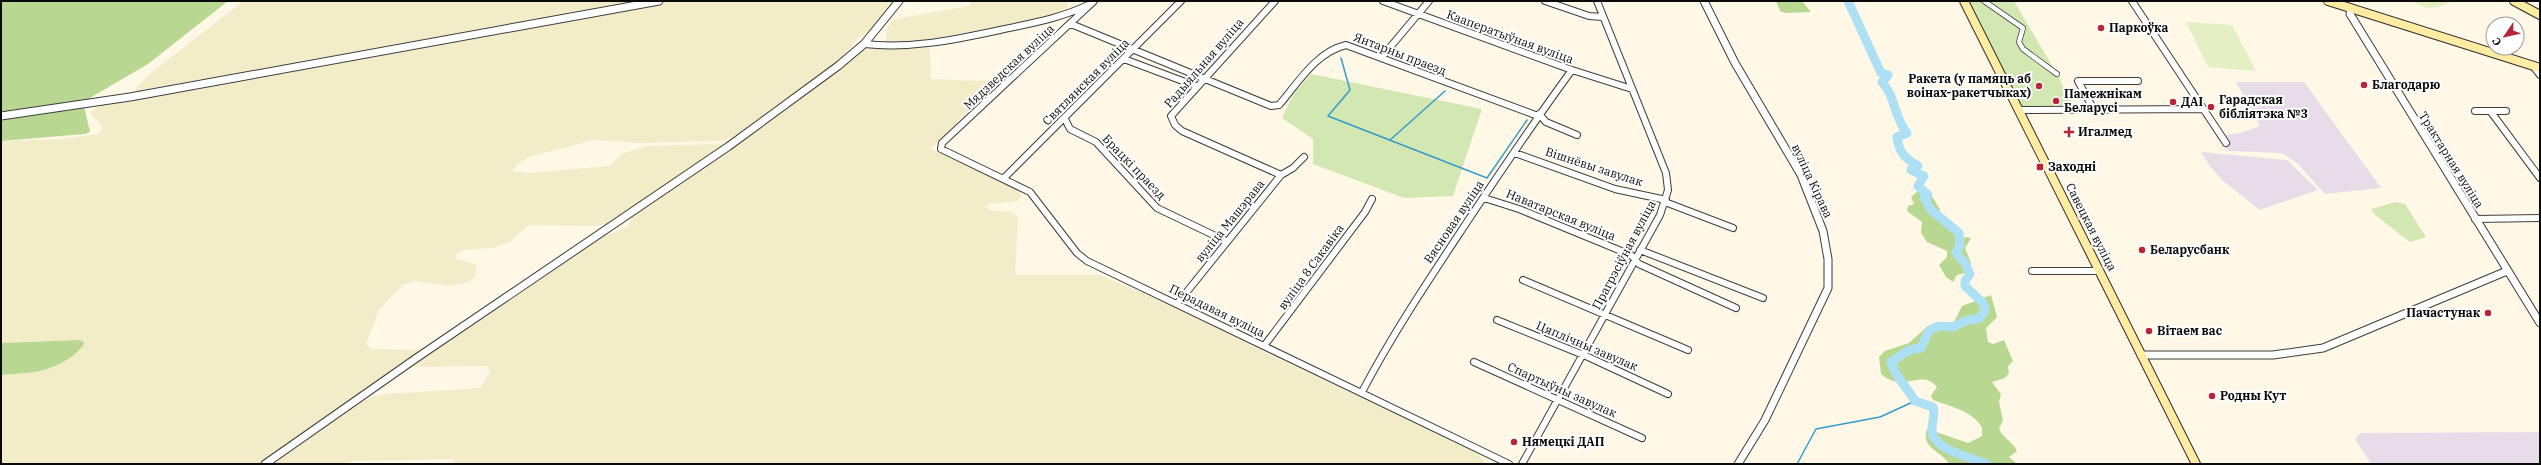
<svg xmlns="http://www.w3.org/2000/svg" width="2541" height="465" viewBox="0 0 2541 465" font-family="'IBM Plex Serif',serif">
	<rect width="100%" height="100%" fill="#fff8e7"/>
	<path fill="#e7dde9" d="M 2236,82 L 2304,82 L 2381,188 L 2325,194 L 2298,164 L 2282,153 L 2229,151 L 2216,137 L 2243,132 L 2260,126 Z
		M 2201,152 L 2287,160 L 2318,190 L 2260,210 L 2223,181 L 2209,165 Z
		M 2540,432 L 2540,464 L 2371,464 L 2355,439 L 2360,433 Z"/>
	<path fill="#f3ecc9" d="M 243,1 L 647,1 L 136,91 L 136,88 L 150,74 Z
		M 670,1 L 897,1 L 871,31 L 858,38 L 835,65 L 731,138 L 722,141 L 639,143 L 594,140 L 528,157 L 514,168 L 513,171 L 527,173 L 609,166 L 622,154 L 647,146 L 724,144 L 607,224 L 594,226 L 529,225 L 510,242 L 492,248 L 464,250 L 457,254 L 456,259 L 477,265 L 475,277 L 468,282 L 450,286 L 414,281 L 403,285 L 379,310 L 366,344 L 371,349 L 422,350 L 421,354 L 259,464 L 1,464 L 1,375 L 51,369 L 66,361 L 83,346 L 80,340 L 1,343 L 1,141 L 60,139 L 98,134 L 101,131 L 101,125 L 90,113 L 101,104 Z
		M 970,1 L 1067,1 L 1068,11 L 1035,20 L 904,44 L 884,46 L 888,27 L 895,19 L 964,7 L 970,5 Z
		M 926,45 L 930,49 L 931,79 L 985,81 L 993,85 L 931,149 L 1020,189 L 1021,196 L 1018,201 L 990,204 L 985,207 L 989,210 L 1011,212 L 1018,218 L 1015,275 L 1100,275 L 1187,312 L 1262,351 L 1453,441 L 1476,453 L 1487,464 L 454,464 L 453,459 L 352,461 L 345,464 L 269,464 L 360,403 L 372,397 L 385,394 L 480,388 L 490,372 L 487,366 L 411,367 L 596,240 L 629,226 L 631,216 L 644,206 L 820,84 L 863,50 L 872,48 Z"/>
	<path fill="#d3e7b2" d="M 1968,1 L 2014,1 L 2057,74 L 2074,108 L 2022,107 Z
		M 1311,74 L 1482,109 L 1453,196 L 1404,198 L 1313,164 L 1313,139 L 1282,118 L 1293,95 Z
		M 2396,202 L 2405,204 L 2426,237 L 2410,242 L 2374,214 L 2371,209 Z"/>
	<path fill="#b8d892" d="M 1,1 L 228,1 L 148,64 L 83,102 L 90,132 L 85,134 L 1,141 Z
		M 1776,1 L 1802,1 L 1811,12 L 1785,13 L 1780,11 Z
		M 1918,191 C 1931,190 1934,200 1940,209 L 1938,220 L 1957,234 L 1957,241 L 1967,237 L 1971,238 L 1965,248 L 1971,263 L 1969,272 L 1957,275 L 1953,282 L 1946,277 L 1939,265 L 1947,257 L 1947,251 L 1927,242 L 1921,233 L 1922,222 L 1907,211 L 1908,206 L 1914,204 L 1911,197 Z
		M 1991,295 L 1997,317 L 1986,328 L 1988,342 L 1993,344 L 2004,340 L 2013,361 L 2008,366 L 2009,373 L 2005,378 L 1992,382 L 2001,394 L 1999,402 L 2003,420 L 1999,429 C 2003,438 2013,442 2017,451 L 2009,457 L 2017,464 L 1949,464 C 1943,452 1920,448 1927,429 L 1968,443 L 1982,436 L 1982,427 C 1970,410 1952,407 1933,400 L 1931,396 L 1937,387 C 1921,368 1904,394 1881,374 L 1879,357 L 1885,351 L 1909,343 L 1929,325 L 1954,322 L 1962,306 Z
		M 80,340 L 84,342 L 83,346 C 58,373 35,372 1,375 L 1,343 Z"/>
	<path fill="#e4efc4" d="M 2412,1 L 2453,1 C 2438,9 2427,11 2412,1 Z
		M 2186,22 L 2232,25 L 2256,71 L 2208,67 Z"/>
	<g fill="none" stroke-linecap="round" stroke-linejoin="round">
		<path stroke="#359ccb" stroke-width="1.5" d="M 1341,58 L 1350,90 L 1328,116 L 1487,178 L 1527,120
			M 1390,140 L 1445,91
			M 1797,464 L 1816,429 L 1880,417 L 1915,401"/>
		<path stroke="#ade0f5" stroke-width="9" d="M 1848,1 L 1881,73 L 1888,75 L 1882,82 C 1896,97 1894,118 1907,133 L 1897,137 C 1899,153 1905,158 1918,166 L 1911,170 L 1924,176 L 1918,186 L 1928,195 L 1924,197 L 1931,210 L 1959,233 L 1960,245 L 1956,253 L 1965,263 L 1970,274 L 1965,281 L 1965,286 L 1983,303 L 1985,310 L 1980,318 L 1965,321 L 1953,327 L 1938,326 L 1929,331 L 1921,348 L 1909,350 L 1891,362 C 1895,377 1907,387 1915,401 L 1933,407 C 1936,415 1931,423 1932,432 C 1934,450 1973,458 1987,464"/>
		<defs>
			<path id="pedestrian" d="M 1984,1 L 2023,28 L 2019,42 L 2023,49 L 2057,74"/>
			<path id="minor" d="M 1094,1 L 942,143 L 941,149 L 1030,192 L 1077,253 L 1087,261 L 1509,464
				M 1275,1 L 1171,116 L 1175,125 L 1182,131 L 1281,175
				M 1383,1 L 1572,70 L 1632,89
				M 1545,1 L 1589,16 L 1603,17
				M 2132,1 L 2226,143
				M 1071,24 L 1271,106 L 1279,105 C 1298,83 1316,52 1346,45 L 1538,116
				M 864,44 C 911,49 954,40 1000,30 C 1032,23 1058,19 1088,5
				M 1381,58 L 1429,1
				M 1124,59 L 1196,86
				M 2533,66 L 2540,75
				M 2018,110 L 2203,109
				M 2094,110 L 2078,81 L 2138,81
				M 2475,111 L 2506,111
				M 2491,112 L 2540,178
				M 1539,114 L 1546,122 L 1577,135
				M 1065,119 L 1070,129 L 1096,142 L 1157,208 L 1226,241
				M 1515,153 L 1615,189 L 1666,200
				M 1004,178 L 1181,1
				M 1484,198 L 1519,209 L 1631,255 L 1639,264 L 1736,308
				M 1665,202 L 1733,228
				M 2475,219 L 2540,218
				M 1640,250 L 1763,298
				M 2032,271 L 2100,271
				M 1523,280 L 1688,350
				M 1177,304 L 1281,175 L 1293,168 L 1304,157
				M 1497,320 L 1586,356 L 1668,394
				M 1264,346 L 1365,212 L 1372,199
				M 1474,362 L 1642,438
				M 1362,392 C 1393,333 1430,278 1467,222 C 1501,171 1535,120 1572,70
				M 1522,464 L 1660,215 L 1668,190 L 1666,173 L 1597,1"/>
			<path id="tertiary" d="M 1704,1 L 1735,63 L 1801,175 L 1823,231 L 1828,259 L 1828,288 L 1765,420 L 1738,464
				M 2351,8 L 2350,14 L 2540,323
				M 1,116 L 130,97 L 659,1
				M 2141,355 L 2273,355 L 2323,348 L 2507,271
				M 265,464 L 415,359 L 729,146 L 838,66 L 864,44 L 899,1"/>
			<path id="secondary" d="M 1964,1 L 2196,464
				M 2328,1 L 2540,68
				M 2514,1 L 2540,15"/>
		</defs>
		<use href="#pedestrian" stroke="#3d3d3d" stroke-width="6"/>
		<use href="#minor" stroke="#3d3d3d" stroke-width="8"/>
		<use href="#tertiary" stroke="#3d3d3d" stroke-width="9"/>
		<use href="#secondary" stroke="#2c2c2c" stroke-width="10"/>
		<use href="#pedestrian" stroke="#fff" stroke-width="4.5"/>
		<use href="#minor" stroke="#fff" stroke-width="6"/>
		<use href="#tertiary" stroke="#fff" stroke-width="7"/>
		<use href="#secondary" stroke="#feeca2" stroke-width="8"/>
	</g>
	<g fill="#b72539" stroke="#fff" stroke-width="1.5">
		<circle cx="2101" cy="28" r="4"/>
		<circle cx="2364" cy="85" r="4"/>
		<circle cx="2039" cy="86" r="4"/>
		<circle cx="2056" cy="101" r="4"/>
		<circle cx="2173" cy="102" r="4"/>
		<circle cx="2211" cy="107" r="4"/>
		<path d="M2067 126h4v4h4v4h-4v4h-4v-4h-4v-4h4z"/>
		<rect x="2036" y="163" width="8" height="8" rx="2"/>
		<circle cx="2142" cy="250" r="4"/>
		<circle cx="2488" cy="313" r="4"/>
		<circle cx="2149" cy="331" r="4"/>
		<circle cx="2212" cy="396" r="4"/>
		<circle cx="1514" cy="442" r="4"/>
	</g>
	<g text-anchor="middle" stroke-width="4" stroke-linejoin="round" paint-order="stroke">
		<g font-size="12" font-weight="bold" fill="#0a0a0a" stroke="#fff" text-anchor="start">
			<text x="2109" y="32">Паркоўка</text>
			<text x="2031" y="83" text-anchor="end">Ракета (у памяць аб<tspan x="2031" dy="14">воінах-ракетчыках)</tspan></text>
			<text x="2372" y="89">Благодарю</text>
			<text x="2064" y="98">Памежнікам<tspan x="2064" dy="14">Беларусі</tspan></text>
			<text x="2219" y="104">Гарадская<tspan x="2219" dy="14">бібліятэка №3</tspan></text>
			<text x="2181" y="106">ДАІ</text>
			<text x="2078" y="136">Игалмед</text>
			<text x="2048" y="171">Заходні</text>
			<text x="2150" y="254">Беларусбанк</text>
			<text x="2480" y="317" text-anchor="end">Пачастунак</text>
			<text x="2157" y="335">Вітаем вас</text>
			<text x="2220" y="400">Родны Кут</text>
			<text x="1522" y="446">Нямецкі ДАП</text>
		</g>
		<g font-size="12" fill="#0a0a0a" stroke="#fff">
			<text transform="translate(1510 37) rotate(20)" y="4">Кааператыўная вуліца</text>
			<text transform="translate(1400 54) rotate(21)" y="4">Янтарны праезд</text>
			<text transform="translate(1204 63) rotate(-49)" y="4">Радыяльная вуліца</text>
			<text transform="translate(1009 67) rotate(-43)" y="4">Мядзведская вуліца</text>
			<text transform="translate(1086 82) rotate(-45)" y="4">Святлянская вуліца</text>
			<text transform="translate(2451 160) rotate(58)" y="4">Трактарная вуліца</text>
			<text transform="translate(1134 167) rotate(46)" y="4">Брацкі праезд</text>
			<text transform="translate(1594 167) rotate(18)" y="4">Вішнёвы завулак</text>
			<text transform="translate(1812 181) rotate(65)" y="4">вуліца Кірава</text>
			<text transform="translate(1561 215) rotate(22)" y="4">Наватарская вуліца</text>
			<text transform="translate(1230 221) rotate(-51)" y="4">вуліца Машэрава</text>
			<text transform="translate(1454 222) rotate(-56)" y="4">Вясновая вуліца</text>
			<text transform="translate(2091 227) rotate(63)" y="4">Савецкая вуліца</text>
			<text transform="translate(1624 255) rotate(-62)" y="4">Прагрэсіўная вуліца</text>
			<text transform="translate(1311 267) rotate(-54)" y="4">вуліца 8 Сакавіка</text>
			<text transform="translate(1217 311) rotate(26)" y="4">Перадавая вуліца</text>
			<text transform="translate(1587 346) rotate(23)" y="4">Цяплічны завулак</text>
			<text transform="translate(1562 390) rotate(24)" y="4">Спартыўны завулак</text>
		</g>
	</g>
	<rect width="2541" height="465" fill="none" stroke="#0a0a0a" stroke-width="4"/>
	<g transform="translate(2505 36) rotate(236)"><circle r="19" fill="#ffffff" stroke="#9d9d9d"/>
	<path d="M0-3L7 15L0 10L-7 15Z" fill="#b72539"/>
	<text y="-6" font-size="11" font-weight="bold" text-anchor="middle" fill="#0a0a0a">С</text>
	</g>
</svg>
